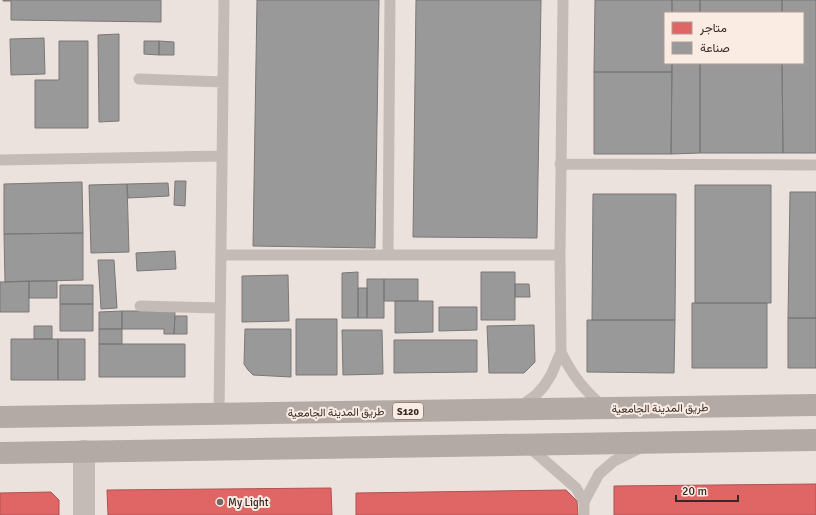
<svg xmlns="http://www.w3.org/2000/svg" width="816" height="515" viewBox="0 0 816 515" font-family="Signika,Vazirmatn,sans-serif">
	<rect width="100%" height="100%" fill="#ece2dd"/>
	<path fill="#e06666" stroke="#ad5352" d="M 816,484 L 816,515 L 614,515 L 614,486 Z
		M 331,488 L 332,515 L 108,515 L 107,490 Z
		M 566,490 L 577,501 L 578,515 L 356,515 L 356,493 Z
		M 51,492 L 59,500 L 59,515 L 0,515 L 0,493 Z"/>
	<path fill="#999" stroke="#7b7776" d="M 3,0 L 161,0 L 161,22 L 11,20 L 11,1 L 3,1 Z
		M 257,0 L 379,0 L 375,248 L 253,246 Z
		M 416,0 L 541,0 L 537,238 L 413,237 Z
		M 595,0 L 672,0 L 672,13 L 665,13 L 665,63 L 672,63 L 672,72 L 594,72 Z
		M 672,0 L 700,0 L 700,13 L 672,13 Z
		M 700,0 L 782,0 L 782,13 L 700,13 Z
		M 782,0 L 816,0 L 816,153 L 783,153 L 782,63 L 803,63 L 803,13 L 782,13 Z
		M 119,34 L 119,121 L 99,122 L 98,35 Z
		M 44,38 L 45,74 L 11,75 L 10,39 Z
		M 59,41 L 88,41 L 88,128 L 35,128 L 35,80 L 59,80 Z
		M 144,41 L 159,41 L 159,55 L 144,54 Z
		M 159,41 L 174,42 L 174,55 L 159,55 Z
		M 672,63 L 700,63 L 700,153 L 671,154 Z
		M 700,63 L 782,63 L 783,153 L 700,153 Z
		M 594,72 L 672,72 L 671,154 L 594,154 Z
		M 175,181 L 186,181 L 185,206 L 174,205 Z
		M 82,182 L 83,233 L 4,234 L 4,184 Z
		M 168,183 L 169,196 L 128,198 L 127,184 Z
		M 127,184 L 129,252 L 91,253 L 89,185 Z
		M 695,185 L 771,185 L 771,303 L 695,303 Z
		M 790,192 L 816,192 L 816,318 L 788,318 Z
		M 593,194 L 676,194 L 675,320 L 592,320 Z
		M 83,233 L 83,280 L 5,282 L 4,234 Z
		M 175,251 L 176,269 L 137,271 L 136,253 Z
		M 98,260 L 114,260 L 117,308 L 101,309 Z
		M 358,272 L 358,318 L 342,318 L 342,273 Z
		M 481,272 L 515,272 L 515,320 L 481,320 Z
		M 288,275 L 289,321 L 242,322 L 242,276 Z
		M 367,279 L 384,279 L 384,318 L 367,318 Z
		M 384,279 L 418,279 L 418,301 L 384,301 Z
		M 29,281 L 57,281 L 57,298 L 29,298 Z
		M 29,281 L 29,312 L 0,312 L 0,282 Z
		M 515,284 L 529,284 L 530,297 L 515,297 Z
		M 60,285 L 93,285 L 93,304 L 60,304 Z
		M 358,288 L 367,288 L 367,318 L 358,318 Z
		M 395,301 L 433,301 L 433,332 L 395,333 Z
		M 692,303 L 767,303 L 767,368 L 692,368 Z
		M 60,304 L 93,304 L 93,331 L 60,331 Z
		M 439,307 L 477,307 L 477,330 L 439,331 Z
		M 122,311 L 122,329 L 99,329 L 99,312 Z
		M 122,311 L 175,311 L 174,334 L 164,334 L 164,329 L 122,329 Z
		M 175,316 L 187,316 L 187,334 L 174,334 Z
		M 788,318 L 816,318 L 816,368 L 788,368 Z
		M 296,319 L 337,319 L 337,375 L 296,375 Z
		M 587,320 L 675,320 L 674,373 L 587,372 Z
		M 534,325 L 535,362 L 524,373 L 489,373 L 487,326 Z
		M 34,326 L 52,326 L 52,339 L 34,339 Z
		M 99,329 L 122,329 L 122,344 L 99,344 Z
		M 245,329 L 291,329 L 291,377 L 253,375 L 248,370 L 244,364 Z
		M 342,330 L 382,330 L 383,374 L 343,375 Z
		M 11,339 L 58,339 L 58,380 L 11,380 Z
		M 58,339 L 85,339 L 85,380 L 58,380 Z
		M 394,340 L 477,340 L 477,372 L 394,373 Z
		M 99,344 L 185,344 L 185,377 L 99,377 Z"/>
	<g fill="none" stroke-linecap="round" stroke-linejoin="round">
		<path stroke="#c4bbb7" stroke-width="11" d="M 139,79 L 223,82
			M 0,160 L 222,156
			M 560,164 L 816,165
			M 221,255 L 560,255
			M 388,255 L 390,0
			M 140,306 L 220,308
			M 561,352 C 571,373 584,391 603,406
			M 521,406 L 536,395 L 544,386 L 551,375 L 561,352 L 560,255 L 563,0
			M 219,414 L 224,0
			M 528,446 L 576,488 L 584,502 L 584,515
			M 584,502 L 599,474 L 614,461 L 640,448"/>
		<path stroke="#c4bbb7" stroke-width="22" d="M 84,451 L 84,515"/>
		<path stroke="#b3aaa6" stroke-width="22" d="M 0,417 L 816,405
			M 0,453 L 816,440"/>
	</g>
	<circle fill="#756965" stroke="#faece3" stroke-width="1.5" cx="220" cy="502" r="4"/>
	<g text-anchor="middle" stroke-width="4" stroke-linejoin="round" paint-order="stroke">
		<rect fill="#faece3" stroke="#70635e" stroke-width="1" x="393" y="403" width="30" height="16" rx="3"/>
		<g font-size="10" font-weight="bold" fill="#352825">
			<text x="408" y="415">S120</text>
		</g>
		<g font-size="11" fill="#352825" stroke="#faece3">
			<text transform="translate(660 408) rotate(-1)" y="4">طريق المدينة الجامعية</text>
			<text transform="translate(336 412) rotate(-1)" y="4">طريق المدينة الجامعية</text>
		</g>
		<g font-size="11" fill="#352825" stroke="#faece3" text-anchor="start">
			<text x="228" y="506">My Light</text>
		</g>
	</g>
	<rect x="664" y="12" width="140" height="52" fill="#faece3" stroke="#ab9e97"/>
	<rect x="672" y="22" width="20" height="12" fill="#e06666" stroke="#ab9e97"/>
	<text x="700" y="32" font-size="12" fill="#352825">متاجر</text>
	<rect x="672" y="42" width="20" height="12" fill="#999999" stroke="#ab9e97"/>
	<text x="700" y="52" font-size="12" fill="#352825">صناعة</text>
	<path d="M676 495v6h62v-6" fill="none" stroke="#352825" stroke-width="2"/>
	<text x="682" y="495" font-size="12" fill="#352825" stroke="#faece3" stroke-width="3" paint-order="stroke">20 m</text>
</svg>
